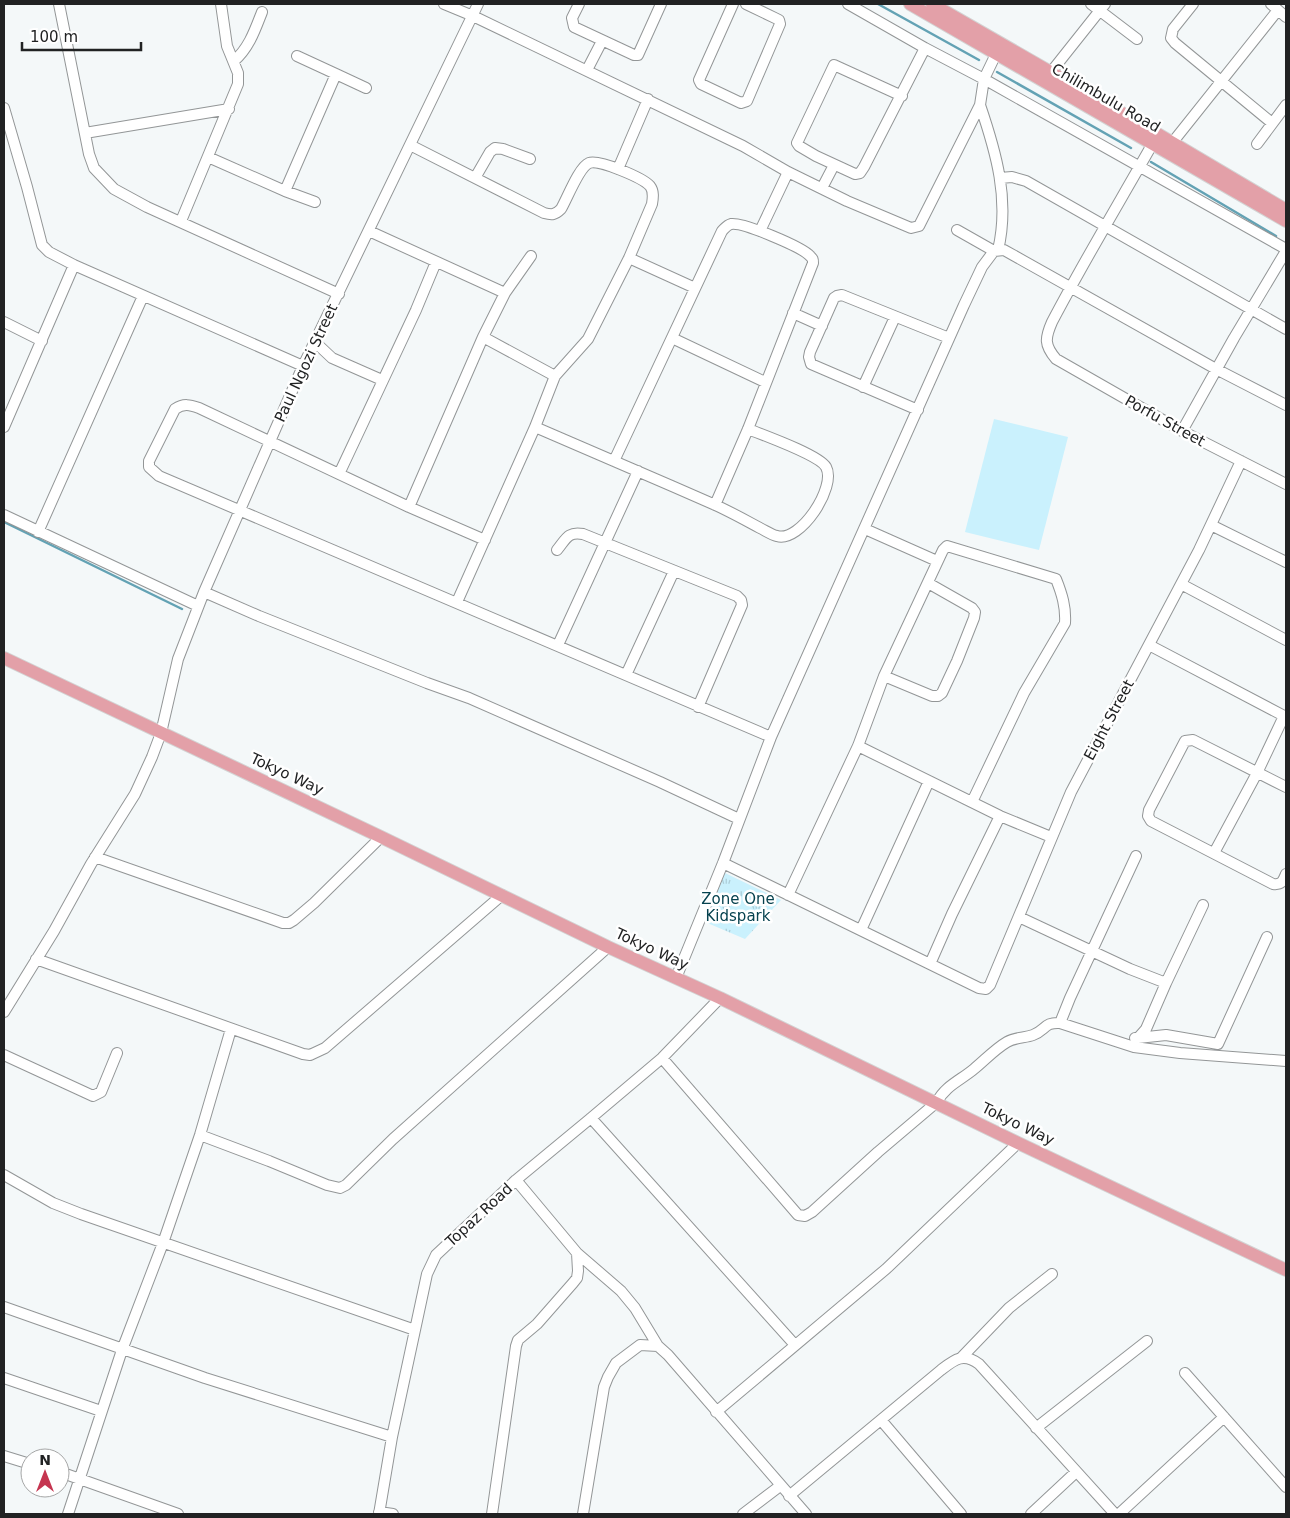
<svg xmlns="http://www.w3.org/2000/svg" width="1290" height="1518" viewBox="0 0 1290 1518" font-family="'DejaVu Sans',sans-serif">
	<defs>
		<pattern id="grass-tufts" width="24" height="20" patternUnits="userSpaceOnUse" patternTransform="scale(1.25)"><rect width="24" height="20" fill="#caf1fd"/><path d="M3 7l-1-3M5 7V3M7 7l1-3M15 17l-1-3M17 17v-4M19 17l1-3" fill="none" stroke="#adced9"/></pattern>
	</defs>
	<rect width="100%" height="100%" fill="#f4f8f9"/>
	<path fill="url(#grass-tufts)" d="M 725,873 L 781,900 L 745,939 L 705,922 Z"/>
	<path fill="#caf1fd" d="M 994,419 L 1068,437 L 1039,550 L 965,532 Z"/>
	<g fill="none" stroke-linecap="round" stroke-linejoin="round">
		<path stroke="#63a2b4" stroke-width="2.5" d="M 878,4 L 979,60
			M 997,72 L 1131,148
			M 1151,162 L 1276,236
			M 4,522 L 182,609"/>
		<defs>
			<path id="minor" d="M 59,4 L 89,154 L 94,168 L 114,189 L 147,207 L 339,294
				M 444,4 L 473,16 L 743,146 L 788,172 L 847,201 L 911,228 L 919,226 L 974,117 L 980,105 L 984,79 L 996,54
				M 579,4 L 572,18 L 574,27 L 634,55 L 638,55 L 661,4
				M 733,4 L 699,80 L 701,84 L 741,103 L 747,101 L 780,24 L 779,20 L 775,18 L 746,4
				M 848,4 L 925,48 L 984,79 L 1286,249
				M 1091,4 L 1137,39
				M 1193,4 L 1173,29 L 1171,38 L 1175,43 L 1272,123
				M 1271,4 L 1286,17
				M 234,61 C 249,48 255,30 262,12
				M 587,70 L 602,41
				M 1051,72 L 1105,4
				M 336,74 L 366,88
				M 902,96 L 834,65 L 797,143 L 799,146 L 816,156 L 855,174 L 860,173 L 864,167 L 925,48
				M 980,105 C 996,152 1010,200 998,250
				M 4,108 L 27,187 L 42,245 L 49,252 L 74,265 L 303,366
				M 85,133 L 229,109
				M 1153,143 C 1119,203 1084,261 1052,322 C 1045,338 1044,345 1056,359 L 1182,431 L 1286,484
				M 1172,143 L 1278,10
				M 1257,144 L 1286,105
				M 410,145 L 544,213 C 552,215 555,215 561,209 C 567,199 579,167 589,163 C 599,159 643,178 650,186 C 654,191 653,198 652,204 L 629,258 L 588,339 L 555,376 L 535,427 L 457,602
				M 208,157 L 285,191 L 315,202
				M 618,169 L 648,99
				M 475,178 L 490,152 L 495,148 L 503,149 L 530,159
				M 1000,178 L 1012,177 L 1026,181 L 1286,329
				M 822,188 L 834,165
				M 285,191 L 336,74 L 297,56
				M 181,221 L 238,84 L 238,73 L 227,46 L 221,4
				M 957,230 L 994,251
				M 369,231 L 505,293
				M 760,231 L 788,172
				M 629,258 L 695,288
				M 793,313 L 822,326
				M 4,322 L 42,341
				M 483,337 L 555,376
				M 672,338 L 765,382
				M 315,342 L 332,358 L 382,380
				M 863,387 L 895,317
				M 918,410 L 811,364 L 809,357 L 810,352 L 834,298 L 837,296 L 842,295 L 949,338
				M 4,427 L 74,265
				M 535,427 C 595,453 654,478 713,504 C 729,511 745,520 760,528 C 766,531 772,535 777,536 C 800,543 837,487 826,467 C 819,455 763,435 748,429
				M 1182,431 L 1234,338 L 1286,251
				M 614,461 L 722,231 C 725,228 727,225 731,224 C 743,222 802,247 810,256 C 813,259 813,259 813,263 L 748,429 L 715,505
				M 339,474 L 416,310 L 436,262
				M 409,507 L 483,337 L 505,293 L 531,256
				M 4,515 L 198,606
				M 1211,525 L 1286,562
				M 865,529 L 937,561
				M 38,532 L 143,296
				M 485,540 L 409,507 L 199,408 C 190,405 184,403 175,409 L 149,461 L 149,467 L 159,476 L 771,737
				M 557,550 C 566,539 568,531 583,534 L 737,596 L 741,600 L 742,605 L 698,707
				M 1181,584 L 1286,640
				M 204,592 L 259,616 L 427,683 L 469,698 L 660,782 L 739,819
				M 558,645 L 638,471
				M 1149,645 L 1286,717
				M 626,675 L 674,571
				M 884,676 L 932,696 L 938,696 L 942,693 L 957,661 L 974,618 L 975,612 L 972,608 L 928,583
				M 858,746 L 1000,816 L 1051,837
				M 1286,787 L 1193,740 L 1185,741 L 1149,810 L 1148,816 L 1151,821 L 1273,884 C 1282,885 1283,881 1286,874
				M 1214,853 L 1257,773 L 1284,716
				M 95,857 L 283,923 L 289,923 L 294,920 L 314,903 L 381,837
				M 723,863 L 979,988 L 986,989 L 990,985 L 1071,792 L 1199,550 L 1241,461
				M 788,895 L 858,746 L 884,676 L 943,550 L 947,546 L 1056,579 C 1062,594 1066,607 1065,623 L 1024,693 L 972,802
				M 1019,917 L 1130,969 L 1166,983
				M 861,930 L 929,781
				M 36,959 L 303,1054 L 310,1055 L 325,1048 L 502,895
				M 930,964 L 952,914 L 1000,816
				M 676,978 L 723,863 L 771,737 L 964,305 L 982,267 L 994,251 L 1004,250 L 1216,369 L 1286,405
				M 4,1012 L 54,931 L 91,864 L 135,794 L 152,757 L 161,733 L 178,659 L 204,592 L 303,366 L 478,4
				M 1060,1023 L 1070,998 L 1136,856
				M 1135,1038 L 1138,1038 L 1146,1029 L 1166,983 L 1203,905
				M 1138,1038 L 1166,1035 L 1218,1044 L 1267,937
				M 4,1055 L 93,1096 L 101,1092 L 117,1053
				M 662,1058 L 798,1215 L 805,1216 L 812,1212 L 878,1152 L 937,1102 C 945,1086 961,1080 974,1069 C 985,1060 995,1049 1007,1042 C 1016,1037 1025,1038 1033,1035 C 1046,1030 1044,1022 1060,1023 L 1134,1047 L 1180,1053 L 1286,1061
				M 591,1118 L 795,1345
				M 200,1135 L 269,1161 L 327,1185 L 340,1188 L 346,1185 L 393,1139 L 608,947
				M 4,1175 L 53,1203 L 81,1214 L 415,1330
				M 577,1253 L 621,1291 L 635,1308 L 658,1346
				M 4,1307 L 205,1378 L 392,1437
				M 961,1358 L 1009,1308 L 1052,1274
				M 1185,1373 L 1286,1487
				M 4,1378 L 101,1411
				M 716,1412 L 886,1269 L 1018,1143
				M 881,1420 L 961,1514
				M 1036,1428 L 1147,1341
				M 4,1456 L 30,1464
				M 60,1472 L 178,1514
				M 789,1496 L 941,1370 C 954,1360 963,1352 979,1364 L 1115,1514
				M 379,1512 L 393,1514
				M 68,1514 L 122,1350 L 163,1243 L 200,1135 L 231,1029
				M 379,1514 L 392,1437 L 415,1330 L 427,1274 L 436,1255 L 516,1180 L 591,1118 L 662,1058 L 720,998
				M 492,1514 L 516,1346 L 518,1340 L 537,1324 L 573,1283 L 577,1278 L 578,1271 L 577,1253 L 516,1180
				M 583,1514 L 604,1387 L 608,1377 L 616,1363 L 640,1345 L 658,1346 L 668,1355 L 806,1514
				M 743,1514 L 780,1486
				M 1031,1514 L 1076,1472
				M 1119,1514 L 1224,1417"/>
			<path id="major" d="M 910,4 L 1286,221
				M 932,4 L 1134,120 L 1286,210
				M 4,658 L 381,837 L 608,947 L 720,998 L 1018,1143 L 1286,1270"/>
		</defs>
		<use href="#minor" stroke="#939697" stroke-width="12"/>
		<use href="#major" stroke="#d3d3d3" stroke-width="14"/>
		<use href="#minor" stroke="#fff" stroke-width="10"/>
		<use href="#major" stroke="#e3a0a8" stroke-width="12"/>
	</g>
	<g text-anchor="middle" stroke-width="5" stroke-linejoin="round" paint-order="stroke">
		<g font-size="15" fill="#212223" stroke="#fff">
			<text transform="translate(1106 98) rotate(30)" y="5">Chilimbulu Road</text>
			<text transform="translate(306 363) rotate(-65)" y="5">Paul Ngozi Street</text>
			<text transform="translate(1165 421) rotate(29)" y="5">Porfu Street</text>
			<text transform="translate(1109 720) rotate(-62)" y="5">Eight Street</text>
			<text transform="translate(287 774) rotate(25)" y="5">Tokyo Way</text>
			<text transform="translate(652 949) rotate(25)" y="5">Tokyo Way</text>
			<text transform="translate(1018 1124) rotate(26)" y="5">Tokyo Way</text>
			<text transform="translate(479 1215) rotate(-43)" y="5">Topaz Road</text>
		</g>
		<g font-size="15" fill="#06424f" stroke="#fff">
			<text x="738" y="904">Zone One<tspan x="738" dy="17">Kidspark</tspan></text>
		</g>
	</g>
	<rect width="1290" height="1518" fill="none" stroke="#212223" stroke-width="10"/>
	<g transform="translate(45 1473)"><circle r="24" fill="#ffffff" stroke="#a6a7a7"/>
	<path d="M0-4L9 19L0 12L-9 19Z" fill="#c53550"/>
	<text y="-8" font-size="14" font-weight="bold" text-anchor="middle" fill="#212223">N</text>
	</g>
	<path d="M22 42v8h119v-8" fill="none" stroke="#212223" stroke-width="2.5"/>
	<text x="30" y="42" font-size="15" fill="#212223" stroke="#ffffff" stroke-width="4" paint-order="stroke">100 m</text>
</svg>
